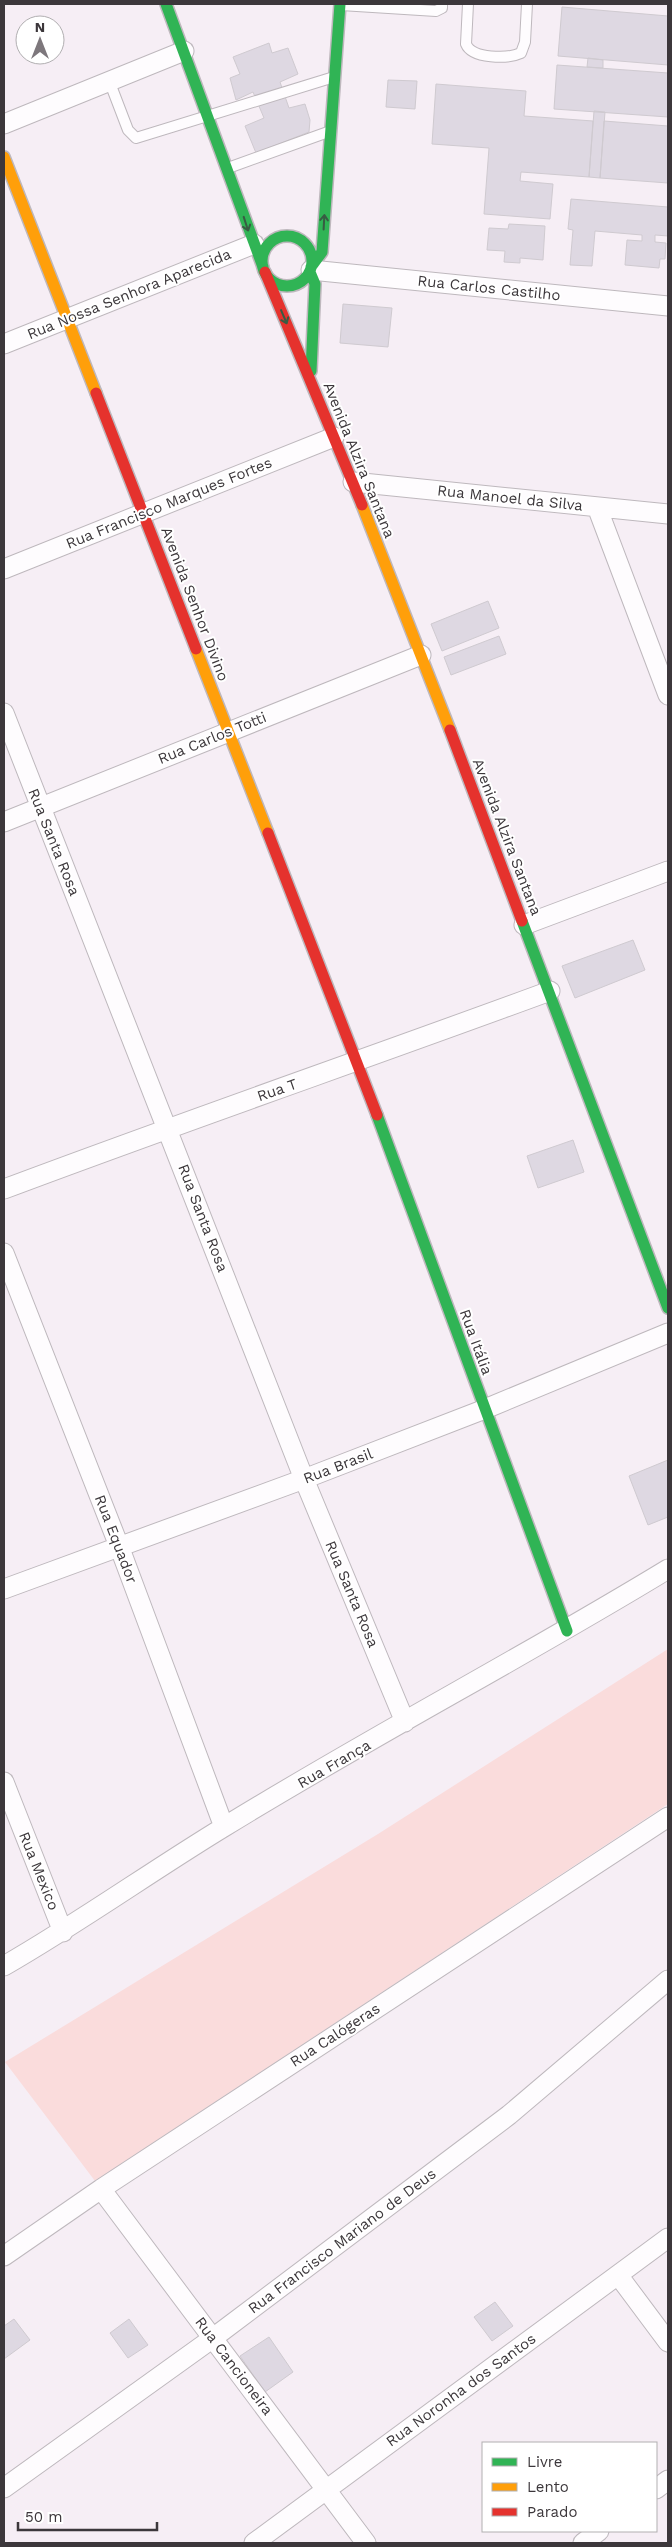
<svg xmlns="http://www.w3.org/2000/svg" width="672" height="2547" viewBox="0 0 672 2547" font-family="'Work Sans',sans-serif">
	<rect width="100%" height="100%" fill="#f6eef5"/>
	<path fill="#fadcdc" d="M 668,1649 L 668,1804 L 95,2181 L 5,2062 L 378,1834 Z"/>
	<path fill="#ded8e2" stroke="#cfcad0" d="M 562,7 L 668,16 L 668,65 L 558,56 Z
		M 269,43 L 272,53 L 288,48 L 298,74 L 280,82 L 289,108 L 305,104 L 310,120 L 309,132 L 256,153 L 245,126 L 264,118 L 253,92 L 236,100 L 230,78 L 240,74 L 233,57 Z
		M 588,58 L 603,60 L 603,68 L 587,67 Z
		M 557,65 L 668,73 L 668,117 L 554,109 Z
		M 388,80 L 417,81 L 415,109 L 386,107 Z
		M 436,84 L 526,91 L 524,116 L 593,121 L 589,177 L 521,172 L 520,181 L 553,184 L 550,219 L 484,214 L 489,148 L 432,144 Z
		M 594,111 L 605,112 L 600,178 L 589,177 Z
		M 604,121 L 668,126 L 668,183 L 600,178 Z
		M 571,199 L 668,207 L 668,236 L 655,235 L 655,242 L 666,243 L 665,259 L 660,259 L 659,268 L 625,265 L 627,240 L 642,241 L 642,235 L 595,231 L 592,266 L 570,265 L 573,230 L 568,229 Z
		M 509,224 L 545,226 L 543,260 L 520,258 L 520,263 L 504,262 L 505,251 L 487,250 L 489,228 L 508,229 Z
		M 343,304 L 392,308 L 388,347 L 340,343 Z
		M 488,601 L 499,628 L 442,651 L 431,624 Z
		M 499,636 L 506,654 L 451,675 L 444,657 Z
		M 633,940 L 645,970 L 575,998 L 562,966 Z
		M 573,1140 L 584,1172 L 538,1188 L 527,1156 Z
		M 668,1460 L 668,1517 L 648,1525 L 629,1476 Z
		M 495,2302 L 513,2326 L 492,2341 L 474,2317 Z
		M 14,2319 L 30,2340 L 4,2359 L 4,2326 Z
		M 129,2319 L 148,2345 L 128,2358 L 110,2333 Z
		M 269,2337 L 293,2372 L 265,2392 L 240,2356 Z"/>
	<g fill="none" stroke-linecap="round" stroke-linejoin="round">
		<defs>
			<path id="lane" d="M 468,4 L 466,44 C 472,59 508,59 521,53 L 525,42 L 527,4
				M 341,5 L 436,11 L 442,8 L 442,4
				M 110,83 L 128,130 L 136,138 L 334,77
				M 228,168 L 328,132"/>
			<path id="street" d="M 4,124 L 184,51
				M 311,270 L 668,306
				M 4,344 L 254,244
				M 353,482 L 668,514
				M 597,507 L 668,695
				M 4,569 L 334,437
				M 4,713 L 304,1479 L 405,1722
				M 4,822 L 421,655
				M 524,925 L 668,871
				M 4,1189 C 185,1121 368,1058 550,991
				M 4,1253 L 119,1546 L 224,1827
				M 4,1589 L 304,1479 L 485,1409 L 668,1333
				M 4,1782 L 63,1932
				M 4,1966 C 79,1923 150,1872 224,1827 C 370,1737 522,1658 668,1569
				M 101,2189 L 366,2543
				M 4,2256 L 101,2189 L 668,1817
				M 618,2275 L 668,2342
				M 4,2488 L 213,2338 L 509,2115 L 668,1980
				M 656,2489 L 668,2480
				M 254,2543 L 668,2238
				M 583,2543 L 599,2531"/>
			<path id="fast" d="M 166,4 L 263,267
				M262 261a25 25 0 1 1 50 0a25 25 0 1 1-50 0Z
				M 311,267 L 322,252 L 340,4
				M 310,272 L 315,284 L 311,371
				M 522,921 L 668,1308
				M 377,1115 L 567,1631"/>
			<path id="slow" d="M 4,157 L 96,393
				M 362,505 L 450,730
				M 196,649 L 268,833"/>
			<path id="jam" d="M 265,272 L 362,505
				M 96,393 L 196,649
				M 450,730 L 522,921
				M 268,833 L 377,1115"/>
		</defs>
		<use href="#lane" stroke="#beb8bd" stroke-width="12"/>
		<use href="#street" stroke="#beb8bd" stroke-width="21"/>
		<use href="#fast" stroke="#beb8bd" stroke-width="14"/>
		<use href="#slow" stroke="#beb8bd" stroke-width="14"/>
		<use href="#jam" stroke="#beb8bd" stroke-width="14"/>
		<use href="#lane" stroke="#fefcfe" stroke-width="10"/>
		<use href="#street" stroke="#fefcfe" stroke-width="19"/>
		<use href="#fast" stroke="#30b455" stroke-width="11"/>
		<use href="#slow" stroke="#ff9f0a" stroke-width="11"/>
		<use href="#jam" stroke="#e5322d" stroke-width="11"/>
	</g>
	<defs><path id="oneway-shaft" d="M-6 0H5M1.5-3L5.5 0L1.5 3" fill="none" stroke-width="1.6" stroke-linecap="round" stroke-linejoin="round" transform="scale(1.25)"/></defs>
	<g stroke="#385c43">
		<use href="#oneway-shaft" transform="translate(324 222) rotate(-87)"/>
		<use href="#oneway-shaft" transform="translate(246 224) rotate(72)"/>
		<use href="#oneway-shaft" transform="translate(284 317) rotate(67)"/>
	</g>
	<g text-anchor="middle" stroke-width="4" stroke-linejoin="round" paint-order="stroke">
		<g font-size="15" fill="#3c373b" stroke="#fff">
			<text transform="translate(489 288) rotate(6)" y="5">Rua Carlos Castilho</text>
			<text transform="translate(129 294) rotate(-22)" y="5">Rua Nossa Senhora Aparecida</text>
			<text transform="translate(359 460) rotate(68)" y="5">Avenida Alzira Santana</text>
			<text transform="translate(510 498) rotate(6)" y="5">Rua Manoel da Silva</text>
			<text transform="translate(169 503) rotate(-22)" y="5">Rua Francisco Marques Fortes</text>
			<text transform="translate(195 604) rotate(69)" y="5">Avenida Senhor Divino</text>
			<text transform="translate(212 738) rotate(-22)" y="5">Rua Carlos Totti</text>
			<text transform="translate(507 837) rotate(69)" y="5">Avenida Alzira Santana</text>
			<text transform="translate(54 842) rotate(68)" y="5">Rua Santa Rosa</text>
			<text transform="translate(277 1090) rotate(-19)" y="5">Rua T</text>
			<text transform="translate(203 1218) rotate(69)" y="5">Rua Santa Rosa</text>
			<text transform="translate(476 1342) rotate(70)" y="5">Rua Itália</text>
			<text transform="translate(338 1466) rotate(-21)" y="5">Rua Brasil</text>
			<text transform="translate(116 1539) rotate(69)" y="5">Rua Equador</text>
			<text transform="translate(352 1594) rotate(67)" y="5">Rua Santa Rosa</text>
			<text transform="translate(334 1764) rotate(-30)" y="5">Rua França</text>
			<text transform="translate(39 1871) rotate(68)" y="5">Rua Mexico</text>
			<text transform="translate(335 2035) rotate(-33)" y="5">Rua Calógeras</text>
			<text transform="translate(342 2241) rotate(-37)" y="5">Rua Francisco Mariano de Deus</text>
			<text transform="translate(234 2366) rotate(53)" y="5">Rua Cancioneira</text>
			<text transform="translate(461 2390) rotate(-36)" y="5">Rua Noronha dos Santos</text>
		</g>
	</g>
	<rect width="672" height="2547" fill="none" stroke="#3c373b" stroke-width="10"/>
	<rect x="482" y="2442" width="175" height="90" fill="#ffffff" stroke="#b1afb1"/>
	<rect x="492" y="2458" width="25" height="8" fill="#30b455" stroke="#b1afb1"/>
	<text x="527" y="2467" font-size="15" fill="#3c373b">Livre</text>
	<rect x="492" y="2483" width="25" height="8" fill="#ff9f0a" stroke="#b1afb1"/>
	<text x="527" y="2492" font-size="15" fill="#3c373b">Lento</text>
	<rect x="492" y="2508" width="25" height="8" fill="#e5322d" stroke="#b1afb1"/>
	<text x="527" y="2517" font-size="15" fill="#3c373b">Parado</text>
	<g transform="translate(40 40)"><circle r="24" fill="#ffffff" stroke="#b1afb1"/>
	<path d="M0-4L9 19L0 12L-9 19Z" fill="#7d777c"/>
	<text y="-8" font-size="14" font-weight="bold" text-anchor="middle" fill="#3c373b">N</text>
	</g>
	<path d="M18 2522v8h139v-8" fill="none" stroke="#3c373b" stroke-width="2.5"/>
	<text x="25" y="2522" font-size="15" fill="#3c373b" stroke="#ffffff" stroke-width="4" paint-order="stroke">50 m</text>
</svg>
